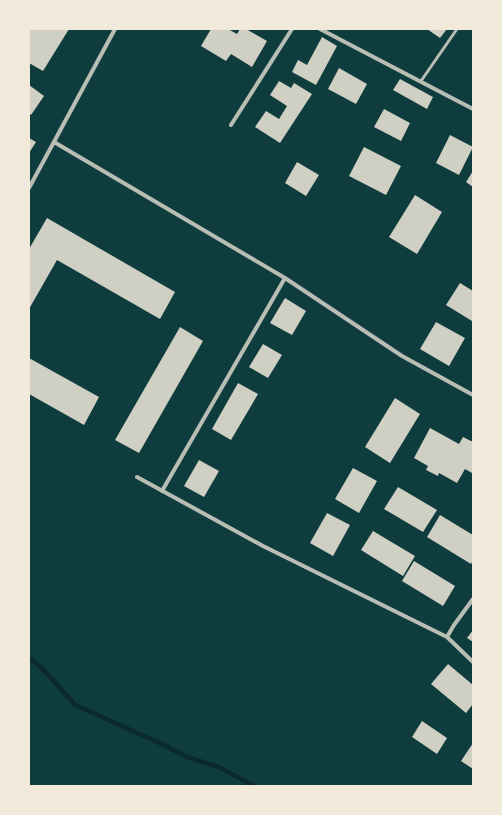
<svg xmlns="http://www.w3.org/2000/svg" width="502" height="815" viewBox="0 0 502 815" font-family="'Fira Sans Condensed',sans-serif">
	<rect width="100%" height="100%" fill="#0f3d3e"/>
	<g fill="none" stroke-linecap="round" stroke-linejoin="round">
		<path stroke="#0a2a2b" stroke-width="4.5" d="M 29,658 L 42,668 L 75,705 L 164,745 L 187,757 L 219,767 L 254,786"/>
	</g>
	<path fill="#cfcfc3" d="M 29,29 L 69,29 L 43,71 L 29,63 Z
		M 211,29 L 228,29 L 237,34 L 240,29 L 246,29 L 267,41 L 252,67 L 231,54 L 226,61 L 201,46 Z
		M 427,29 L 447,29 L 440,38 Z
		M 322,37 L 337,46 L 316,85 L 292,72 L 298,60 L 307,65 Z
		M 339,68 L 367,84 L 356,104 L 328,89 Z
		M 400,79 L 433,97 L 427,109 L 393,90 Z
		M 279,81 L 291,88 L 294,83 L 312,94 L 280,143 L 255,127 L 266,111 L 279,119 L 287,106 L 270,95 Z
		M 29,85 L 44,96 L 31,115 L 29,113 Z
		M 384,109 L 410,123 L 401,141 L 374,127 Z
		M 450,135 L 473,147 L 459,175 L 436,163 Z
		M 29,138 L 36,142 L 29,153 Z
		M 364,147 L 401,166 L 386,195 L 349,176 Z
		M 297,162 L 319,175 L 306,196 L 285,183 Z
		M 473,171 L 473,187 L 466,182 Z
		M 415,195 L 442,212 L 417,254 L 389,237 Z
		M 47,218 L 175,292 L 160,319 L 57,260 L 29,309 L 29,249 Z
		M 460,283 L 473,291 L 472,321 L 446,305 Z
		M 285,298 L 306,311 L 292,335 L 270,323 Z
		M 436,322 L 465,338 L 449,366 L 420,349 Z
		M 180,327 L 203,341 L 139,453 L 115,440 Z
		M 263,344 L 282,355 L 268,378 L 249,367 Z
		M 29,358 L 99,397 L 84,425 L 29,394 Z
		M 238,383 L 258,394 L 231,440 L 212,429 Z
		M 395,398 L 420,414 L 390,463 L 365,447 Z
		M 430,428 L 459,444 L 463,437 L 473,442 L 472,473 L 465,469 L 457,483 L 439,473 L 438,476 L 426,470 L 428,466 L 414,458 Z
		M 199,460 L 219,471 L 204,497 L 184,486 Z
		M 353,468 L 377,481 L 359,513 L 335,499 Z
		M 398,487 L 437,510 L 423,532 L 384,509 Z
		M 327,513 L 350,525 L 333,556 L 310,543 Z
		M 440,515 L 473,535 L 473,560 L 471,564 L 427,537 Z
		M 373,531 L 415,556 L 403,576 L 361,550 Z
		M 414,561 L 455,586 L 443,606 L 402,581 Z
		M 473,630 L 473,642 L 467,638 Z
		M 448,664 L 473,685 L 473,704 L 466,713 L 431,684 Z
		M 422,721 L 447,738 L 437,754 L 412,737 Z
		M 473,743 L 473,769 L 461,761 Z"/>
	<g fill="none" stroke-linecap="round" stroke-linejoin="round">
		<path stroke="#b8beb3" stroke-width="3" d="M 421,81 L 457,29"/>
		<path stroke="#b8beb3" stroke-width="4" d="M 320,29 L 473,109
			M 231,125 L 292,29
			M 54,142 L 285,278 L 402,356 L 473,395
			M 29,188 L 115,29
			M 137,477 L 263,546 L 447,637 L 473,662
			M 162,491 L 285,278
			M 447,637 L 454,625 L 473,599"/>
	</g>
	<rect width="502" height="815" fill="none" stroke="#f1e9da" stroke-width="60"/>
</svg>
